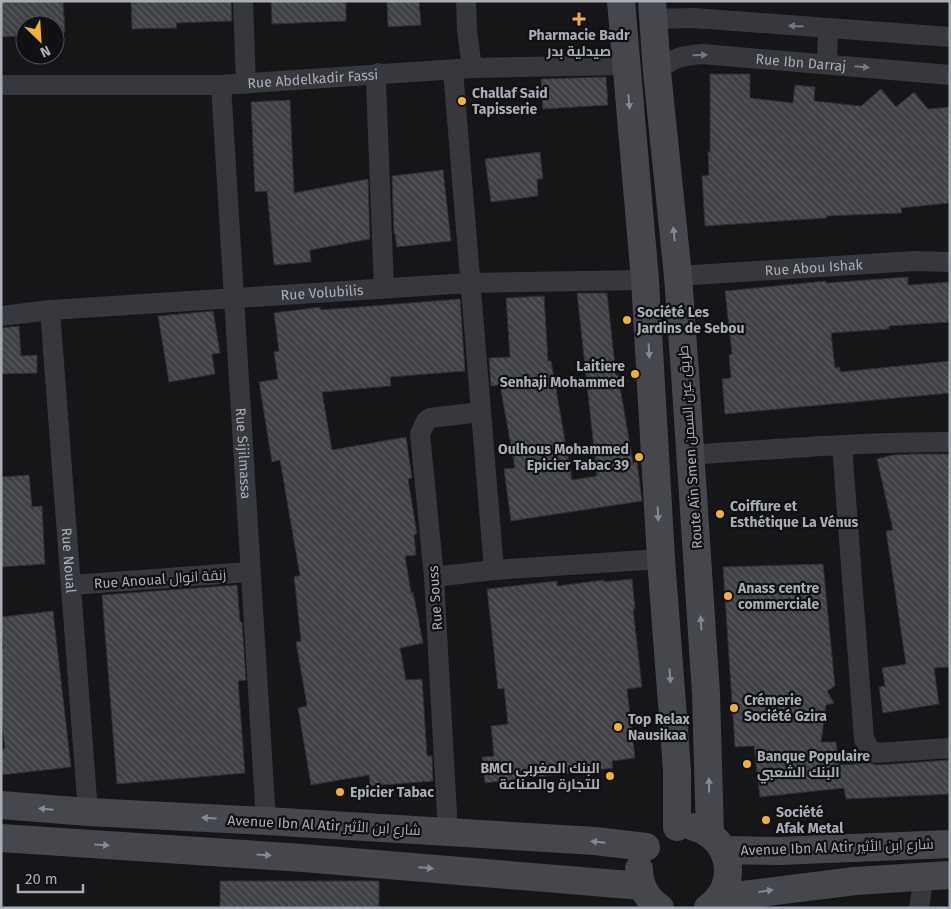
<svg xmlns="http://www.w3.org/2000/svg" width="951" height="909" viewBox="0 0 951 909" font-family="'Fira Sans',Cairo,sans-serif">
	<defs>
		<pattern id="building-back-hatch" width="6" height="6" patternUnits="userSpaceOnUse" patternTransform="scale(1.25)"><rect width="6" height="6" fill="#404145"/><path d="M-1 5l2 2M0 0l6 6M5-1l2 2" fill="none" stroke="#595a5e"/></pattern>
	</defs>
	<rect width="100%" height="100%" fill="#161618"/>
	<path fill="url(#building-back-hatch)" stroke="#303034" d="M 1,1 L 63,1 L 65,32 L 55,33 L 55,25 L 25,25 L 25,36 L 1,37 Z
		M 131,1 L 231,1 L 232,21 L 176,23 L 177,28 L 132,29 Z
		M 271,1 L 346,1 L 346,21 L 272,24 Z
		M 387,1 L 419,1 L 421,25 L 388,27 Z
		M 710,74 L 750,74 L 750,98 L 793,103 L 795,85 L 815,87 L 814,101 L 861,106 L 881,89 L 896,107 L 914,92 L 928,109 L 950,107 L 950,203 L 901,208 L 902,213 L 826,216 L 827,218 L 705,226 L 702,176 L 709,175 L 708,152 L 710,152 Z
		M 606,77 L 608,105 L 543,109 L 541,79 Z
		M 290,100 L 294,193 L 368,179 L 370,239 L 310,250 L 311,262 L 274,265 L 267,191 L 255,192 L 251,102 Z
		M 540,152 L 543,179 L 537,179 L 538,196 L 491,202 L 485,159 Z
		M 443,170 L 451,241 L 397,247 L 395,234 L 394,234 L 392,176 Z
		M 908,277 L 908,285 L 950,282 L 950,322 L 889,326 L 889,329 L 831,333 L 835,368 L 840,367 L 840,372 L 950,361 L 950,393 L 725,414 L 722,379 L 731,378 L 729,355 L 732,354 L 725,291 L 826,281 L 826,283 Z
		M 577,293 L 607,293 L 616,375 L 618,375 L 633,463 L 637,462 L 642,501 L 511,521 L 504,469 L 515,468 L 500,385 L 491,386 L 489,358 L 510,357 L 506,298 L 544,296 L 548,361 L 551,361 L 572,480 L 597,476 Z
		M 460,299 L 465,371 L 390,377 L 391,386 L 322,392 L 332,450 L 406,437 L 412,478 L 408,479 L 417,534 L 414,535 L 416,555 L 405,556 L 411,593 L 413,592 L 423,643 L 400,648 L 406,680 L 422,679 L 427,756 L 432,756 L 433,781 L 370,786 L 369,775 L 311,785 L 298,708 L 307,706 L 296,642 L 301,641 L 294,576 L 300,576 L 280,460 L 272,462 L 259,382 L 278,379 L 274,352 L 279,351 L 274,313 L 320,307 L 321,310 Z
		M 213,311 L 220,353 L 212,354 L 215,374 L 169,382 L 158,316 Z
		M 19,326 L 21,356 L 37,355 L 37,373 L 1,374 L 1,328 Z
		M 912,454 L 950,454 L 950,667 L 934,668 L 939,704 L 883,713 L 879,687 L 885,686 L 882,668 L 906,664 L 886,531 L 893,530 L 877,459 L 893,455 Z
		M 29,475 L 32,507 L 42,506 L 45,564 L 1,567 L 1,477 Z
		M 823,564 L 835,686 L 827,691 L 834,703 L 826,705 L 821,742 L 836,742 L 839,765 L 870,763 L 877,765 L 950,760 L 950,794 L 846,799 L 844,788 L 760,797 L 754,746 L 735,747 L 723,567 Z
		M 632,579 L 635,609 L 633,609 L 642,687 L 627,689 L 635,758 L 612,761 L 613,768 L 485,783 L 482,757 L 494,756 L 491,726 L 508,724 L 504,688 L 498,689 L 487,589 L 557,581 L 557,586 L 604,580 L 604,582 Z
		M 237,585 L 240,622 L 242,622 L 246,680 L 238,681 L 245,773 L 117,784 L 102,595 Z
		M 53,611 L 71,767 L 1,775 L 1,749 L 5,749 L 1,717 L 1,649 L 3,649 L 1,617 Z
		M 220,881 L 379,881 L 379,908 L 220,908 Z"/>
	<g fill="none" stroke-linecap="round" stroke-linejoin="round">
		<g stroke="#37383d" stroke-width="20">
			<path d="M 243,1 L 246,84"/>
			<path d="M 466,1 L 467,30 L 472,68"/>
			<path d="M 653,19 L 694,18 L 950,37"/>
			<path d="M 827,64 L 828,28"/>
			<path d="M 453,70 L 494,570"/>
			<path id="s1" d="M 657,72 C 673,57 681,56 702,54 L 950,75"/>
			<path d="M 378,73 L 376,83 L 384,288"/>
			<path id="s2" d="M 1,85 L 221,85 L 472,68 L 626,65"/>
			<path id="s3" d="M 221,85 L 266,821"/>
			<path id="s4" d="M 678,276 L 914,261 L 950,262"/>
			<path id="s5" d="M 50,310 L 88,812"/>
			<path id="s6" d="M 1,316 L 50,310 L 469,283 L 645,280"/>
			<path d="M 842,445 L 864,739 L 870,750 L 876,753 L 950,748"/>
			<path d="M 690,455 C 777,449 863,442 950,442"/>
			<path d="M 434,577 L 494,570 L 661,559"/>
			<path d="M 71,585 L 250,572"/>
			<path d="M 448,833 L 434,577 L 420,434 L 426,421 L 430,418 L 480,412"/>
			<path d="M 919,908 L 924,876"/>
		</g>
		<path stroke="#45474d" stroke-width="28" d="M 621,1 L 645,280 L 661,559 L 677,770 L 677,827
			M 652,1 L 657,72 L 678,276 L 685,373 L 706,694 L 710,834
			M 1,805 L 88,812 L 266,821 L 595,841 L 646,847
			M 694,827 C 731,837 741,885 708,908
			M 1,838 L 303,858 L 642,886
			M 724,850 L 779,851 L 950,844
			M 639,869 C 639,885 647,899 660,908
			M 718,898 L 855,881 L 950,875"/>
	</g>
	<defs><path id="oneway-solid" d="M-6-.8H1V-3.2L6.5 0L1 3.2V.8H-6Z" transform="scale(1.25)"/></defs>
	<g fill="#757881">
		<use href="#oneway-solid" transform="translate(796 26) rotate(-176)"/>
		<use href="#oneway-solid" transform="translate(700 55) rotate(-1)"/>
		<use href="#oneway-solid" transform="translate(862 67) rotate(5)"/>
	</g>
	<g fill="#858993">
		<use href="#oneway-solid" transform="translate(629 102) rotate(85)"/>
		<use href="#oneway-solid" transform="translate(674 234) rotate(-96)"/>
		<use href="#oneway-solid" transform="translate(649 351) rotate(87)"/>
		<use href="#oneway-solid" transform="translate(658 514) rotate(87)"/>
		<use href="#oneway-solid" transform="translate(701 623) rotate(-94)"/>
		<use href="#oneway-solid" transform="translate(670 676) rotate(86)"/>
		<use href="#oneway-solid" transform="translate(709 785) rotate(-91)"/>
		<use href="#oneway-solid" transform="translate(46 809) rotate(-175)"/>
		<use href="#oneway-solid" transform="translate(209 818) rotate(-177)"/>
		<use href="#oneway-solid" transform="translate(598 842) rotate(-174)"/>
		<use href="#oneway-solid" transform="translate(102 845) rotate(4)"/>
		<use href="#oneway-solid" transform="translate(264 855) rotate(4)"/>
		<use href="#oneway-solid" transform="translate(426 868) rotate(5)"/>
		<use href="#oneway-solid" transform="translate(766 891) rotate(-8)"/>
	</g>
	<g fill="#f2b134" stroke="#111113" stroke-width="2">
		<path d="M576.5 11.5h5v5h5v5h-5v5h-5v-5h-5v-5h5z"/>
		<circle cx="462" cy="101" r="5"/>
		<circle cx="627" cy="320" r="5"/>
		<circle cx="635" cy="374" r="5"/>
		<circle cx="639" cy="457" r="5"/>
		<circle cx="720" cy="514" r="5"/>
		<circle cx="728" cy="596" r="5"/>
		<circle cx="734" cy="708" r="5"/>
		<circle cx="618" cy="727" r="5"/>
		<circle cx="747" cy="764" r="5"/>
		<circle cx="610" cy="776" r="5"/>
		<circle cx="340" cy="792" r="5"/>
		<circle cx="766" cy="820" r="5"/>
	</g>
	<g text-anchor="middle" stroke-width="4.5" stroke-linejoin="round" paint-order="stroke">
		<g font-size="14" font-weight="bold" fill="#a8adb8" stroke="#111113" text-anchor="start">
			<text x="579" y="40" text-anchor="middle">Pharmacie Badr<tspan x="579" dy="16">صيدلية بدر</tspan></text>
			<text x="472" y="98">Challaf Said<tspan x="472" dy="16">Tapisserie</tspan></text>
			<text x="637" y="317">Société Les<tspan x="637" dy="16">Jardins de Sebou</tspan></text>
			<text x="625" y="371" text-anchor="end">Laitiere<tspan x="625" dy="16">Senhaji Mohammed</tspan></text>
			<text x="629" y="454" text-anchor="end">Oulhous Mohammed<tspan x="629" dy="16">Epicier Tabac 39</tspan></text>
			<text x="730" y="511">Coiffure et<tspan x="730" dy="16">Esthétique La Vénus</tspan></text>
			<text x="738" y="593">Anass centre<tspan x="738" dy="16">commerciale</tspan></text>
			<text x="744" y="705">Crémerie<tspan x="744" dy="16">Société Gzira</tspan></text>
			<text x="628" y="724">Top Relax<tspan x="628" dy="16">Nausikaa</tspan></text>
			<text x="757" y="761">Banque Populaire<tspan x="757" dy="16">البنك الشعبي</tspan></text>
			<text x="600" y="773" text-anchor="end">BMCI البنك المغربي<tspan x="600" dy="16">للتجارة والصناعة</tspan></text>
			<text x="350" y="797">Epicier Tabac</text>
			<text x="776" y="817">Société<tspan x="776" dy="16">Afak Metal</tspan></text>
		</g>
		<g font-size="14" fill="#a8adb8" stroke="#111113">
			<text dy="5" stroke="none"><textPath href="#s1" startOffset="149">Rue Ibn Darraj</textPath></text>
			<text dy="5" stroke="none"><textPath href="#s2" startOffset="312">Rue Abdelkadir Fassi</textPath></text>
			<text dy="5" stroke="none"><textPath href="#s4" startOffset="136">Rue Abou Ishak</textPath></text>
			<text dy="5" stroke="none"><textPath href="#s6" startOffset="322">Rue Volubilis</textPath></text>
			<text transform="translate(690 447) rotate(-94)" y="5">Route Aïn Smen طريق عين السمن</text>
			<text dy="5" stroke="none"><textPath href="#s3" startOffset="369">Rue Sijilmassa</textPath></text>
			<text dy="5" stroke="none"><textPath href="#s5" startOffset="251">Rue Noual</textPath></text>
			<text transform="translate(160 579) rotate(-4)" y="5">Rue Anoual زنقة انوال</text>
			<text transform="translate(435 598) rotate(-94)" y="5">Rue Souss</text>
			<text transform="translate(324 825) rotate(3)" y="5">Avenue Ibn Al Atir شارع ابن الأثير</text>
			<text transform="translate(837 847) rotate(-2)" y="5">Avenue Ibn Al Atir شارع ابن الأثير</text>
		</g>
	</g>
	<rect width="951" height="909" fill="none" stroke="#a8adb8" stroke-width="5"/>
	<g transform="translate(40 40) rotate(155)"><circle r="24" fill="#111113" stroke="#4d4f55"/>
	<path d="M0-4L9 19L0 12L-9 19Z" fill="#f2b134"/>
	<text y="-8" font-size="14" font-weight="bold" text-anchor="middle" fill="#a8adb8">N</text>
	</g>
	<path d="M18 884v8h65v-8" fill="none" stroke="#a8adb8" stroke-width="2.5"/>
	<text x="25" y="884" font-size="15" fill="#a8adb8" stroke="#111113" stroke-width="4" paint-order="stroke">20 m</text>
</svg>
